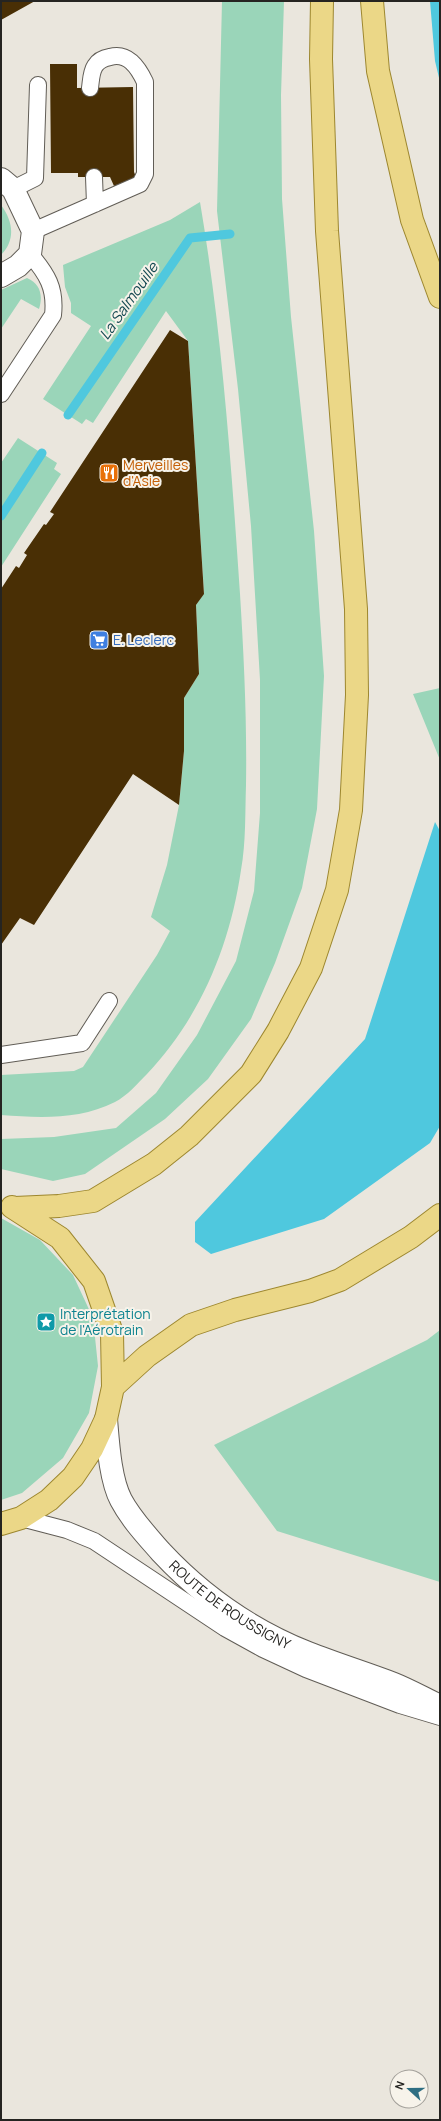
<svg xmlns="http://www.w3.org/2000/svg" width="441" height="2121" viewBox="0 0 441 2121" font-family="Manrope,sans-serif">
	<rect width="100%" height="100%" fill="#eae6dd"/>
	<path fill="#9ad5b9" d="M 222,1 L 284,1 L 281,95 L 282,199 L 291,317 L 314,531 L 324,676 L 317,809 L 302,888 L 275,963 L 251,1019 L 208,1079 L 165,1119 L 85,1174 L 53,1181 L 1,1169 L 1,1139 L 54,1137 L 116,1128 L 156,1093 L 197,1035 L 236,961 L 254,891 L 260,813 L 260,680 L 251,526 L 238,389 L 217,211 Z
		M 200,202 C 222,332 231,462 240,594 C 244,658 247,721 246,785 C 245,813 246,842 241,870 C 230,946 200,1018 147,1074 C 138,1083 127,1096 115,1102 C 79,1120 40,1118 1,1115 L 1,1075 L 74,1071 L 83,1067 L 157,955 L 170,931 L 151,917 L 167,865 L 179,805 L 184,751 L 184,698 L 199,674 L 196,605 L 204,593 L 188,341 L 166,311 L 93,423 L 86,419 L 82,424 L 43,399 L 91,326 L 71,313 L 71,303 L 65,287 L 63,265 L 170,220 Z
		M 1,205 C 13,221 16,240 1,255 Z
		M 27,278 C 41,284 43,296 39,309 L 21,299 L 1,329 L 1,290 Z
		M 18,438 L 57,463 L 54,469 L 61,474 L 1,567 L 1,463 Z
		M 440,688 L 440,760 L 413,694 Z
		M 1,1218 L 40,1240 L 73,1275 L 93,1318 L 98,1366 L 89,1413 L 63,1458 L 22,1493 L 1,1500 Z
		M 440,1330 L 440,1582 L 277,1531 L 214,1445 L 427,1340 Z"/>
	<path fill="#4fc8de" d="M 430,1 L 440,1 L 440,82 L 435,61 Z
		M 435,822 L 440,831 L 440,1126 L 430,1143 L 324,1219 L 211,1254 L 195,1242 L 195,1222 L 365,1039 Z"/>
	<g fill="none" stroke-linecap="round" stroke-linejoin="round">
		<path stroke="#4fc8de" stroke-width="9" d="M 68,415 L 190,238 L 230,234
			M 1,516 L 42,453"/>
	</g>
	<path fill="#492f05" d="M 1,1 L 35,1 L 1,20 Z
		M 50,64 L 77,64 L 77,88 L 133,87 L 134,172 L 136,177 L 114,186 L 110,177 L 78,177 L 78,173 L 51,173 Z
		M 170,330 L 188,341 L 204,594 L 196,605 L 199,674 L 184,698 L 184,751 L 179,805 L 133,774 L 34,925 L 20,918 L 1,945 L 1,589 L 16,566 L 19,568 L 27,555 L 24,553 L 44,524 L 46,525 L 54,514 L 50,512 Z"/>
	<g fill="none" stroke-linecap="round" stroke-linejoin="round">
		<defs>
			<path id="lane" d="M 94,177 L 95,204
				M 13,189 L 35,178 L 38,85
				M 33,231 L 140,184 L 145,174 L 145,82 C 138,67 128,52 110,57 C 104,58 98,61 95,66 C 91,72 91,81 90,88
				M 1,394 L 53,315 C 56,288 47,274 30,254
				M 1,1055 L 82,1043 L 109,1001
				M 21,1518 L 67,1530 L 94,1541 L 225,1628 L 263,1649 L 306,1669 L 400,1705 L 440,1717"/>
			<g id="street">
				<path d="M 1,179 L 13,189 L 33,231 L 30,254 L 18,266 L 1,276"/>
				<path id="s1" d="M 106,1419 C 108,1442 110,1479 121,1500 C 131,1519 147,1536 161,1552 C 202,1596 253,1631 308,1653 C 336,1664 365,1673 394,1684 C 409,1690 425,1699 440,1706"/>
			</g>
			<path id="primary" d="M 372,1 L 378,71 L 412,220 L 440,297
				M 15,1208 L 59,1206 L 93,1201 L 154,1164 L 189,1136 L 251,1074 L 278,1031 L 311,968 L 337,890 L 351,810 L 357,695 L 356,609 L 327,231 L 321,59 L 322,1
				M 113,1387 L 147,1356 L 191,1325 L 235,1310 L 310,1291 L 340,1280 L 411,1237 L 440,1215
				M 1,1524 L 21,1518 L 49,1500 L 73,1477 L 92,1449 L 106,1419 L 113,1387 L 112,1333 L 94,1281 L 60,1238 L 12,1207"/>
		</defs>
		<use href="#lane" stroke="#615d56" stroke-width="18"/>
		<use href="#street" stroke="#615d56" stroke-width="24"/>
		<use href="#primary" stroke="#9d872f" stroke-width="24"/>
		<use href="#lane" stroke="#fff" stroke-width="16"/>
		<use href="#street" stroke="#fff" stroke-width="22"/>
		<use href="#primary" stroke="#ebd787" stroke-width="22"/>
	</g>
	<defs>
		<symbol id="restaurant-square" viewBox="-11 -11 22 22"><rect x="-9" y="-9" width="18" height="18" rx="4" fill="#e8710a" stroke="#f7f3ea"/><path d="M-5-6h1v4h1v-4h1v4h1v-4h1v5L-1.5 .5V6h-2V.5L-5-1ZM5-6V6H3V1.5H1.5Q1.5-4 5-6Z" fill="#fff"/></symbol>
		<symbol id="supermarket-square" viewBox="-11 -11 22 22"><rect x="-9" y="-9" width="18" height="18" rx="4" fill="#3f7fe0" stroke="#f7f3ea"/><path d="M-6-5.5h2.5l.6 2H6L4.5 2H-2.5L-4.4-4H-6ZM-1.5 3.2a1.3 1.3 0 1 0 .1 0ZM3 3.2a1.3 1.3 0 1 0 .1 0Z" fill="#fff"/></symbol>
		<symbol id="sight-square" viewBox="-11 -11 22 22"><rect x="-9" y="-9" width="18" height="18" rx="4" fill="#0f9aa8" stroke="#f7f3ea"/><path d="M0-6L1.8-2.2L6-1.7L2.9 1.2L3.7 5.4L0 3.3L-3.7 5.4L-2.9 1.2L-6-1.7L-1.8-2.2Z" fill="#fff"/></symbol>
	</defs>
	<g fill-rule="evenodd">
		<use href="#restaurant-square" x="98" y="462" width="22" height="22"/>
		<use href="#supermarket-square" x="88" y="629" width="22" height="22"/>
		<use href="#sight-square" x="35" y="1311" width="22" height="22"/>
	</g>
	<g text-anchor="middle" stroke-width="4" stroke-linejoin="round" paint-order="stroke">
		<g font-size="14" fill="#c56008" stroke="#f7f3ea" text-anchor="start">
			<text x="123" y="470">Merveilles<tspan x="123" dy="16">d'Asie</tspan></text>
		</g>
		<g font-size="14" fill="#366cbe" stroke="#f7f3ea" text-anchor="start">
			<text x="113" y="645">E. Leclerc</text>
		</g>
		<g font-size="14" fill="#0d838f" stroke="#f7f3ea" text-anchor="start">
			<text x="60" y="1319">Interprétation<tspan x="60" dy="16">de l'Aérotrain</tspan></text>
		</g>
		<g font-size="14" fill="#252421" stroke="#f7f3ea">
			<text dy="5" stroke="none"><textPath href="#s1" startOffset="236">ROUTE DE ROUSSIGNY</textPath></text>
		</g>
		<g font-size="15" font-style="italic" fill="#134851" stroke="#f7f3ea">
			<text transform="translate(129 301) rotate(-55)" y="5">La Salmouille</text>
		</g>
	</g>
	<rect width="441" height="2121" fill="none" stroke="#252421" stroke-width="4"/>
	<g transform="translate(409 2089) rotate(291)"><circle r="19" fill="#f7f3ea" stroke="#a3a09a"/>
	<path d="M0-3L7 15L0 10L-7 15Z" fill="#2e6e82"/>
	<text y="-6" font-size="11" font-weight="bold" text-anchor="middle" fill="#252421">N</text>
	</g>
</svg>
